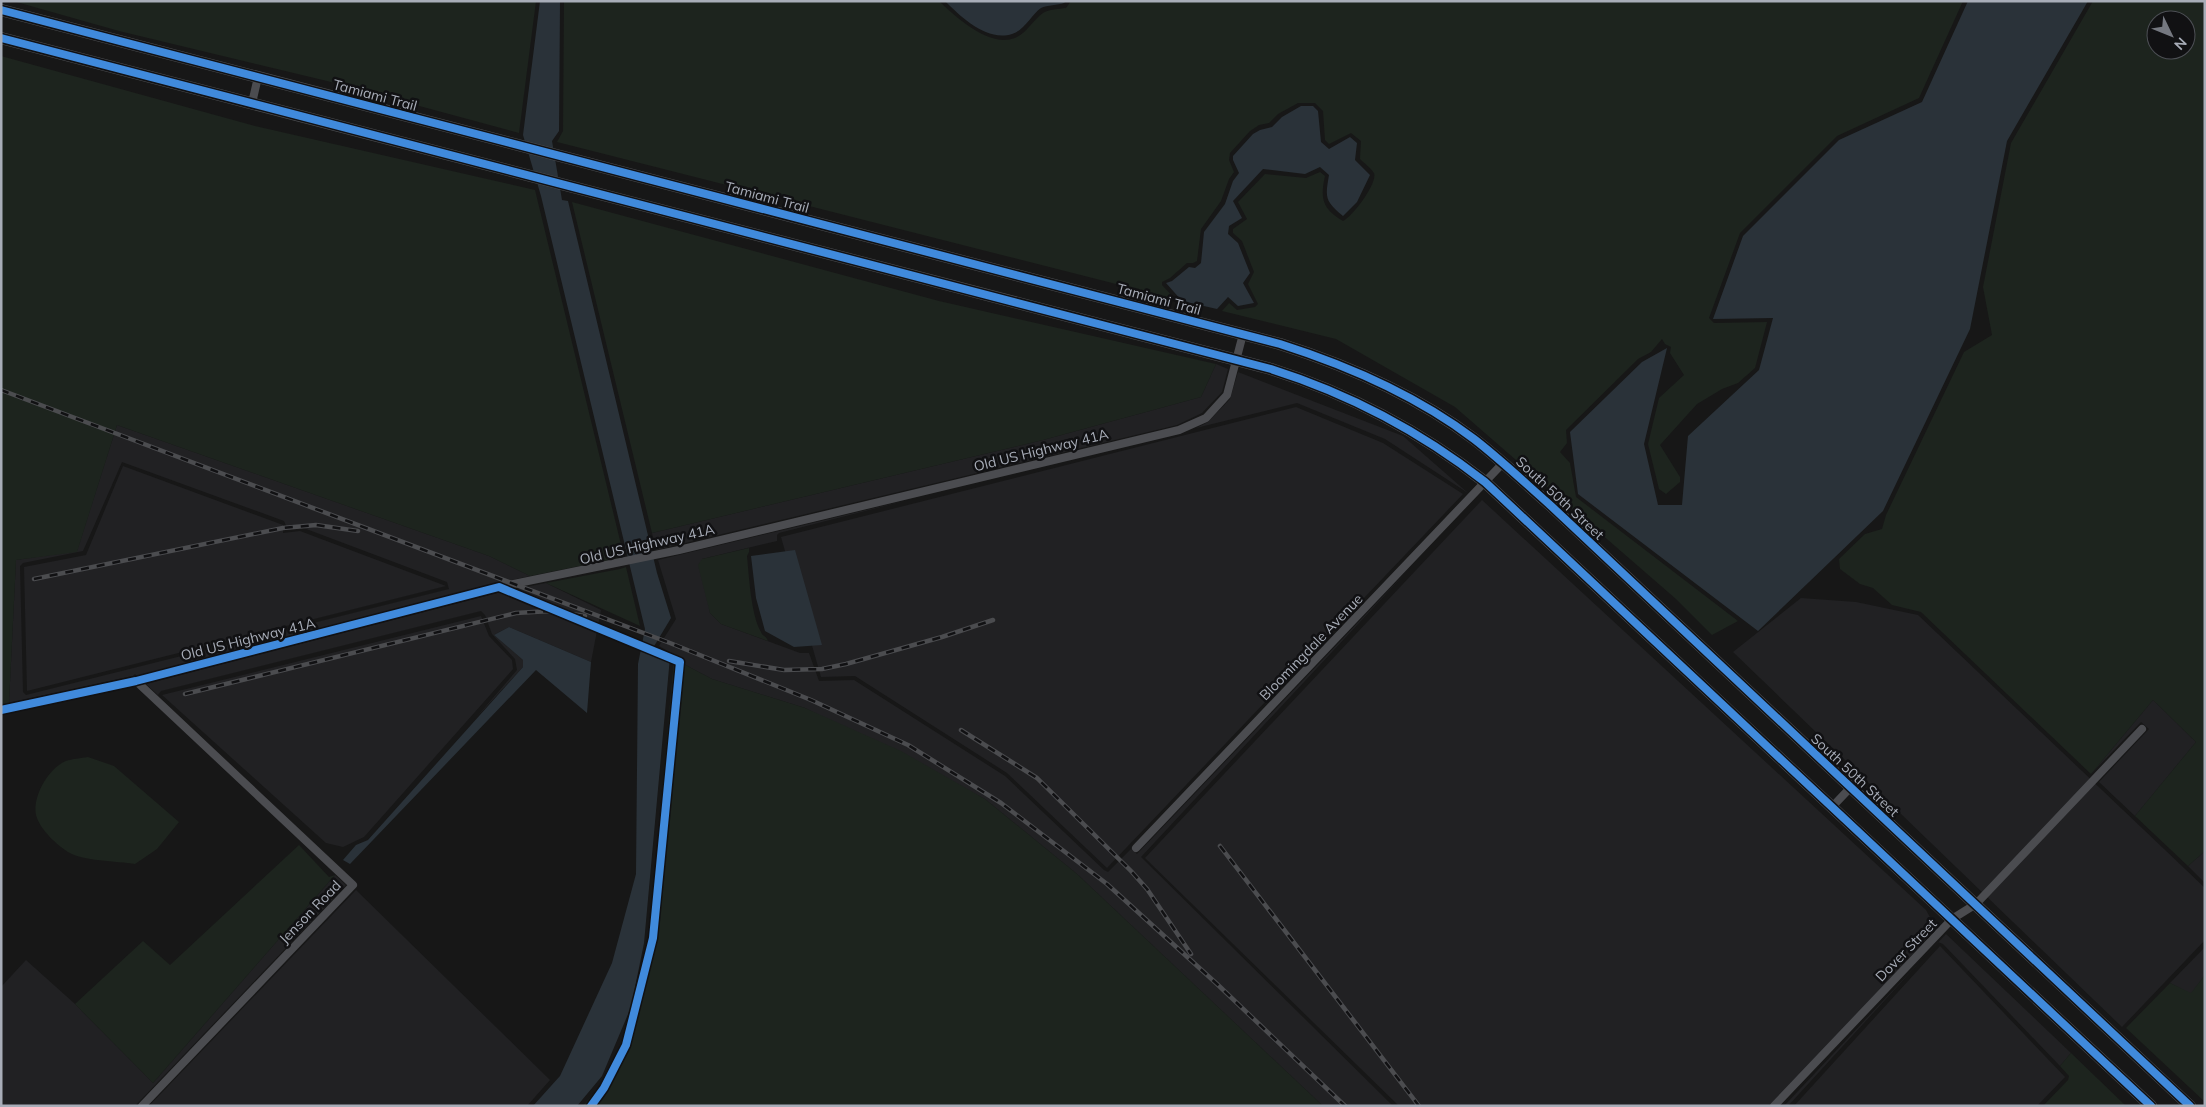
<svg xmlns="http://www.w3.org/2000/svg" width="2206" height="1107" viewBox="0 0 2206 1107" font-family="Mulish,sans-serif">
	<rect width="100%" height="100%" fill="#171717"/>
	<path fill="#212123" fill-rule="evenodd" d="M 1216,364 L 1228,369 L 1222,392 L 1202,413 L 1177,425 L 656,550 L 652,533 L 1043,440 L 1201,397 Z
		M 1238,372 L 1403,436 L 1468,493 L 1385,439 L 1297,403 L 1196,428 L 1208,422 L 1230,399 Z
		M 1296,407 L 1383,443 L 1463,494 L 1107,868 L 1007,773 L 855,676 L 821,677 L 781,537 Z
		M 117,425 L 489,556 L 530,576 L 493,584 L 137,676 L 135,674 L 133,676 L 9,703 L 16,560 L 77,551 ZM 122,462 L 284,521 L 287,528 L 301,527 L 447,582 L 449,589 L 26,695 L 23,692 L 20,566 L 23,563 L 83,551 Z
		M 123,466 L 283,525 L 283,533 L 300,531 L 446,586 L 27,691 L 24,567 L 86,555 Z
		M 908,500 L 779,533 L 777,535 L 777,541 L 702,559 L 710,613 L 721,624 L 800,653 L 809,653 L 819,681 L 854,680 L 1005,776 L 1104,870 L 1108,872 L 1131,849 L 1137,854 L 1412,566 L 1141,857 L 1393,1106 L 1323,1106 L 1077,874 L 985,799 L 805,708 L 712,679 L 674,659 L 673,654 L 659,646 L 676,619 L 658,560 Z
		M 1482,500 L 1926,910 L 1932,921 L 1928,937 L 1778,1106 L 1399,1106 L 1145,858 Z
		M 546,583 L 601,610 L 591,662 L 509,627 L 494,635 L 523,660 L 523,667 L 474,720 L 517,670 L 515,659 L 492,634 L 485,615 L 481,611 L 161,691 L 158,695 L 146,684 L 501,592 Z
		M 1801,598 L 1856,602 L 1918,615 L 2205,888 L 2205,940 L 2122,1027 L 1733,652 Z
		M 481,616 L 489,636 L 512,660 L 513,669 L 364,837 L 343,847 L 326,843 L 162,695 Z
		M 2153,700 L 2196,742 L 2135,816 L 2099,782 L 2149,729 L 2141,722 L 2091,774 Z
		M 2205,851 L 2205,883 L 2188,866 Z
		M 335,875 L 346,885 L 135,1106 L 1,1106 L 1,987 L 26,960 L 75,1004 L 153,1083 Z
		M 356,890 L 550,1080 L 527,1106 L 149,1106 Z
		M 1946,934 L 2071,1053 L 2060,1066 L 1943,944 L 1938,942 L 1788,1106 L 1784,1106 Z
		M 1940,946 L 2065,1077 L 2037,1106 L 1794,1106 Z
		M 2205,947 L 2205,975 L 2191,994 L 2170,983 Z"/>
	<path fill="#1d241e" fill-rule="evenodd" d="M 13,1 L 536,1 L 519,133 L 327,81 L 119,31 Z
		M 564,1 L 939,1 C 956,17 989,48 1015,38 C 1027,33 1033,20 1043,13 C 1049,9 1059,9 1066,8 L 1071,1 L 1963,1 L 1919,98 L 1837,136 L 1740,233 L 1709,318 L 1714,323 L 1767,322 L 1755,368 L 1738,383 L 1722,389 L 1697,404 L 1660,445 L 1680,477 L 1680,482 L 1666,494 L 1659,489 L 1648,444 L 1659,398 L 1684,375 L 1670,353 L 1671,347 L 1665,344 L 1662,339 L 1651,352 L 1638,359 L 1566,430 L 1567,443 L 1560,452 L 1570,463 L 1576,497 L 1738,621 L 1712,635 L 1676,599 L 1455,407 L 1336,339 L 1222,311 L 1229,303 L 1237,310 L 1255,307 L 1258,304 L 1248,284 L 1254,272 L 1242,241 L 1233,233 L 1233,229 L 1247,219 L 1238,202 L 1265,174 L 1306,178 L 1320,172 L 1325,176 C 1320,198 1322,209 1343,221 C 1352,217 1378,183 1374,173 C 1371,168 1364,163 1360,159 L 1361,141 L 1351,133 L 1329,144 L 1325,140 L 1323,111 L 1315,103 L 1298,103 L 1278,114 L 1269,123 L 1259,125 L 1250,131 L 1230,153 L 1229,160 L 1234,172 L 1229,179 L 1221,201 L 1201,229 L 1197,261 L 1193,263 L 1187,263 L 1170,278 L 1162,282 L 1162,285 L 1175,299 L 557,142 L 563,131 Z
		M 2093,1 L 2205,1 L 2205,851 L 2188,866 L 2135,816 L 2196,742 L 2153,700 L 2091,774 L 1921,612 L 1892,605 L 1873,588 L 1860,584 L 1840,569 L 1839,559 L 1865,534 L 1882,529 L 1886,515 L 1964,352 L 1992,335 L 1983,287 L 2011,143 ZM 2156,20 L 2186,20 L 2186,50 L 2156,50 Z
		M 1,56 L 255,126 L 535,190 L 624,557 L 530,576 L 489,556 L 117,425 L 77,552 L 16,560 L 9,703 L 1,705 Z
		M 572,202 L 939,301 L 1216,364 L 1201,397 L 1043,440 L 652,533 Z
		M 749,548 L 749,552 L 747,556 C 749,576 751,615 761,632 C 763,637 766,635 768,641 L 721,624 L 710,613 L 698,565 L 702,559 Z
		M 626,567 L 640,626 L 546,583 L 620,569 Z
		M 674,659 L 712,679 L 805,708 L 901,751 L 985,799 L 1077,874 L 1323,1106 L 583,1106 L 606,1078 L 635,1009 L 648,945 Z
		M 88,757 L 114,766 L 179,822 L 157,849 L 135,864 C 117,861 82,861 68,852 C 57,845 41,830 37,818 C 30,800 48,768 66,761 C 72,759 81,758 88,757 Z
		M 299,845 L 329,877 L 335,875 L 153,1083 L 75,1004 L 143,941 L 170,965 Z
		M 2205,975 L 2205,1102 L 2126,1028 L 2170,983 L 2191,993 Z
		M 2071,1053 L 2126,1106 L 2043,1106 L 2068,1080 L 2069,1076 L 2060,1066 Z"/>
	<path fill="#2a3239" d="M 540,1 L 560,1 L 559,131 L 552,141 L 562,200 L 568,201 L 657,573 L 671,618 L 653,648 L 670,657 L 644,943 L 631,1007 L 602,1076 L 577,1106 L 533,1106 L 560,1076 L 612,963 L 636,874 L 638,664 L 645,629 L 541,196 L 523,135 Z
		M 945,1 L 1066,1 L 1064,3 C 1058,5 1047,5 1041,8 C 1031,15 1025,30 1012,34 C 987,42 961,17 945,1 Z
		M 1968,1 L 2088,1 L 2007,141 L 1970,329 L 1883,511 L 1758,631 L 1578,494 L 1570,432 L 1642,362 L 1667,348 L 1644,444 L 1658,505 L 1682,505 L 1688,436 L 1759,370 L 1773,318 L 1713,319 L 1743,236 L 1839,140 L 1922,102 Z
		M 1301,106 L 1313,106 L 1318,111 L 1321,142 L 1329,149 L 1350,137 L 1357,143 L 1355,160 L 1370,175 L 1357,202 L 1343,216 C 1325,201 1325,198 1329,175 L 1320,167 L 1305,174 L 1263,169 L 1233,201 L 1242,218 L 1229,226 L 1228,234 L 1238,243 L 1250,273 L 1243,283 L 1254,303 L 1238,306 L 1228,297 L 1217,309 L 1182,301 L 1166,283 L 1172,281 L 1189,267 L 1195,268 L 1201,263 L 1204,232 L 1225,204 L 1233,181 L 1239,173 L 1233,160 L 1233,156 L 1253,134 L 1260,130 L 1272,127 L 1282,117 Z
		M 795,550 L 822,645 L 794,647 L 765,631 L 756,598 L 751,556 Z
		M 509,627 L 591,662 L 587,713 L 536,670 L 350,864 L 343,860 L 356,845 L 368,840 L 523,667 L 523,660 L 494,635 Z"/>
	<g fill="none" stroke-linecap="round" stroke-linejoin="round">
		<path stroke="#4b4c50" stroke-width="8" d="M 252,103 L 258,77
			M 136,681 L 353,885 L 142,1106
			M 1,710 L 136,681 L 499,587 L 679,550 L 1179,430 L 1206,418 L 1227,395 L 1243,334
			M 1832,807 L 1851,787
			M 1136,848 L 1503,463
			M 1774,1106 L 1952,919 L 1976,904 L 2142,729"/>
		<path stroke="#4d4f52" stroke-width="12" d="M 1,10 L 1280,344 C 1349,366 1416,395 1474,439 C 1500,459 1524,482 1549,504 L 2190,1106
			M 1,38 L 1271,369 C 1350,394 1420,431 1485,482 L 2151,1106"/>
		<defs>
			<path id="rail" d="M 1,390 L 670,643 L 811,700 L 908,745 L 1001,803 L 1107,884 L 1217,984 L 1345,1106
				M 34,579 L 283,528 L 316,525 L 358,531
				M 729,661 L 784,670 L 822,669 L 846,664 L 942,637 L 993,620
				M 185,694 L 516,613 L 551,611 L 585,616
				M 961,730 L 1037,778 L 1131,871 L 1147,889 L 1191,954
				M 1220,846 L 1419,1106"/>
		</defs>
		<use href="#rail" stroke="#4b4c4f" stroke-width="4.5"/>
		<use href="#rail" stroke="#111113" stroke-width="2.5" stroke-dasharray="8" stroke-linecap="butt"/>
		<defs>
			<path id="cycleway" d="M 1,10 L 1280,344 C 1349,366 1416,395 1474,439 C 1500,459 1524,482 1549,504 L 2190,1106
				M 1,38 L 1271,369 C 1350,394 1420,431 1485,482 L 2151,1106
				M 1,710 L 136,681 L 499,587 L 680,662 L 653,938 L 626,1045 L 604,1088 L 591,1106"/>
		</defs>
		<use href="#cycleway" stroke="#111113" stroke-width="11"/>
		<use href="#cycleway" stroke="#408adc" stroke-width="8"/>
	</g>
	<g text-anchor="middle" stroke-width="5" stroke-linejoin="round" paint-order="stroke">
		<g font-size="14" fill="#a8adb8" stroke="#111113">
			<text transform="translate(375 95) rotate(15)" y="5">Tamiami Trail</text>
			<text transform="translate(767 197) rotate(15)" y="5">Tamiami Trail</text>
			<text transform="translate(1159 299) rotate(15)" y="5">Tamiami Trail</text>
			<text transform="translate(1041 450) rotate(-14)" y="5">Old US Highway 41A</text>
			<text transform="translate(1560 498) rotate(43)" y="5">South 50th Street</text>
			<text transform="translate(647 544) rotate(-13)" y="5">Old US Highway 41A</text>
			<text transform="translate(248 639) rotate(-14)" y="5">Old US Highway 41A</text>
			<text transform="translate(1311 647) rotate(-46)" y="5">Bloomingdale Avenue</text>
			<text transform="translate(1855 775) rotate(43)" y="5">South 50th Street</text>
			<text transform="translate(310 912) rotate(-46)" y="5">Jenson Road</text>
			<text transform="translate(1906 950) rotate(-46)" y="5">Dover Street</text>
		</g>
	</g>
	<rect width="2206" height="1107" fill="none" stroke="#a8adb8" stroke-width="5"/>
	<g transform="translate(2171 35) rotate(133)"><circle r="24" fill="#111113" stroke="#4d4f55"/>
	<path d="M0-4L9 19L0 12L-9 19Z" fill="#757880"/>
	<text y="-8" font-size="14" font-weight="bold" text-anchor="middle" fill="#a8adb8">N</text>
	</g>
</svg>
